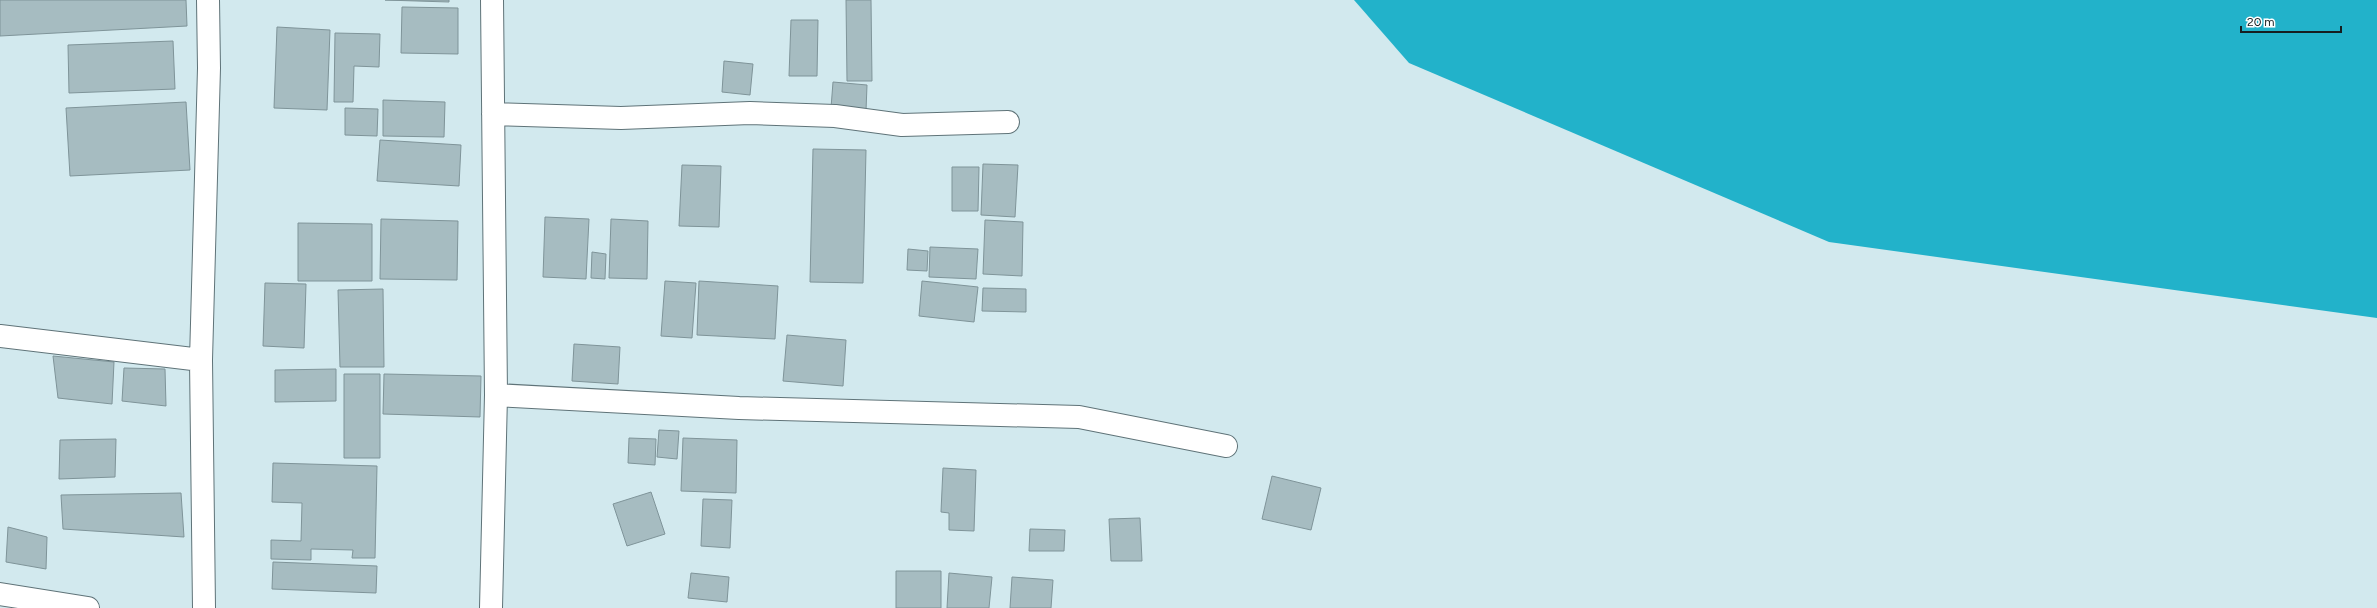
<svg xmlns="http://www.w3.org/2000/svg" width="2377" height="608" viewBox="0 0 2377 608" font-family="Figtree,sans-serif">
	<rect width="100%" height="100%" fill="#d2e9ee"/>
	<path fill="#22b2ca" d="M 1354,0 L 2377,0 L 2377,318 L 1829,242 L 1409,63 Z"/>
	<path fill="#a6bcc1" stroke="#7f9499" d="M 0,0 L 186,0 L 187,26 L 0,36 Z
		M 385,0 L 449,0 L 449,2 Z
		M 846,0 L 871,0 L 872,81 L 847,81 Z
		M 402,7 L 458,8 L 458,54 L 401,53 Z
		M 791,20 L 818,20 L 817,76 L 789,76 Z
		M 277,27 L 330,30 L 327,110 L 274,108 Z
		M 335,33 L 380,34 L 379,67 L 354,66 L 353,102 L 334,102 Z
		M 173,41 L 175,89 L 69,93 L 68,45 Z
		M 724,61 L 753,64 L 750,95 L 722,92 Z
		M 833,82 L 867,85 L 866,111 L 831,108 Z
		M 383,100 L 445,102 L 444,137 L 383,136 Z
		M 186,102 L 190,170 L 70,176 L 66,108 Z
		M 345,108 L 378,109 L 377,136 L 345,135 Z
		M 380,140 L 461,145 L 459,186 L 377,181 Z
		M 813,149 L 866,150 L 863,283 L 810,282 Z
		M 983,164 L 1018,165 L 1015,217 L 981,215 Z
		M 682,165 L 721,166 L 719,227 L 679,226 Z
		M 952,167 L 979,167 L 978,211 L 952,211 Z
		M 545,217 L 589,219 L 586,279 L 543,277 Z
		M 381,219 L 458,221 L 457,280 L 380,279 Z
		M 611,219 L 648,221 L 647,279 L 609,278 Z
		M 985,220 L 1023,222 L 1022,276 L 983,274 Z
		M 298,223 L 372,224 L 372,281 L 298,281 Z
		M 930,247 L 978,249 L 976,279 L 929,277 Z
		M 908,249 L 928,251 L 927,271 L 907,270 Z
		M 592,252 L 606,254 L 605,279 L 591,278 Z
		M 665,281 L 696,283 L 692,338 L 661,336 Z
		M 699,281 L 778,286 L 775,339 L 697,335 Z
		M 922,281 L 978,287 L 974,322 L 919,316 Z
		M 265,283 L 306,284 L 304,348 L 263,346 Z
		M 983,288 L 1026,289 L 1026,312 L 982,311 Z
		M 383,289 L 384,367 L 340,367 L 338,290 Z
		M 787,335 L 846,340 L 843,386 L 783,381 Z
		M 574,344 L 620,347 L 618,384 L 572,381 Z
		M 53,356 L 114,362 L 112,404 L 58,398 Z
		M 124,368 L 165,369 L 166,406 L 122,401 Z
		M 336,369 L 336,401 L 275,402 L 275,370 Z
		M 344,374 L 380,374 L 380,458 L 344,458 Z
		M 384,374 L 481,376 L 480,417 L 383,414 Z
		M 659,430 L 679,431 L 677,459 L 657,457 Z
		M 629,438 L 656,439 L 655,465 L 628,463 Z
		M 683,438 L 737,440 L 736,493 L 681,491 Z
		M 116,439 L 115,477 L 59,479 L 60,440 Z
		M 273,463 L 377,466 L 375,558 L 352,558 L 353,550 L 311,549 L 311,560 L 271,559 L 271,540 L 301,541 L 302,503 L 272,502 Z
		M 943,468 L 976,470 L 974,531 L 949,530 L 949,513 L 941,512 Z
		M 1272,476 L 1321,488 L 1311,530 L 1262,519 Z
		M 651,492 L 665,534 L 627,546 L 613,504 Z
		M 181,493 L 184,537 L 63,529 L 61,495 Z
		M 703,499 L 732,500 L 730,548 L 701,546 Z
		M 1140,518 L 1142,561 L 1111,561 L 1109,519 Z
		M 8,527 L 47,537 L 46,569 L 6,562 Z
		M 1030,529 L 1065,530 L 1064,551 L 1029,551 Z
		M 273,562 L 377,566 L 376,593 L 272,589 Z
		M 896,571 L 941,571 L 941,608 L 896,608 Z
		M 691,573 L 729,577 L 727,602 L 688,598 Z
		M 949,573 L 992,577 L 989,608 L 947,608 Z
		M 1012,577 L 1053,580 L 1051,608 L 1010,608 Z"/>
	<g fill="none" stroke-linecap="round" stroke-linejoin="round">
		<defs>
			<path id="minor" d="M 493,114 L 621,118 L 750,113 L 835,116 L 902,125 L 1008,122
				M 0,336 L 201,360
				M 496,395 L 739,408 L 1079,417 L 1226,446
				M 0,594 L 88,608
				M 204,608 L 201,360 L 209,68 L 208,0
				M 491,608 L 496,395 L 492,0"/>
		</defs>
		<use href="#minor" stroke="#5f7378" stroke-width="24"/>
		<use href="#minor" stroke="#fff" stroke-width="22"/>
	</g>
	<path d="M2241 26v6h100v-6" fill="none" stroke="#161e20" stroke-width="2"/>
	<text x="2247" y="26" font-size="12" fill="#161e20" stroke="#ffffff" stroke-width="3" paint-order="stroke">20 m</text>
</svg>
